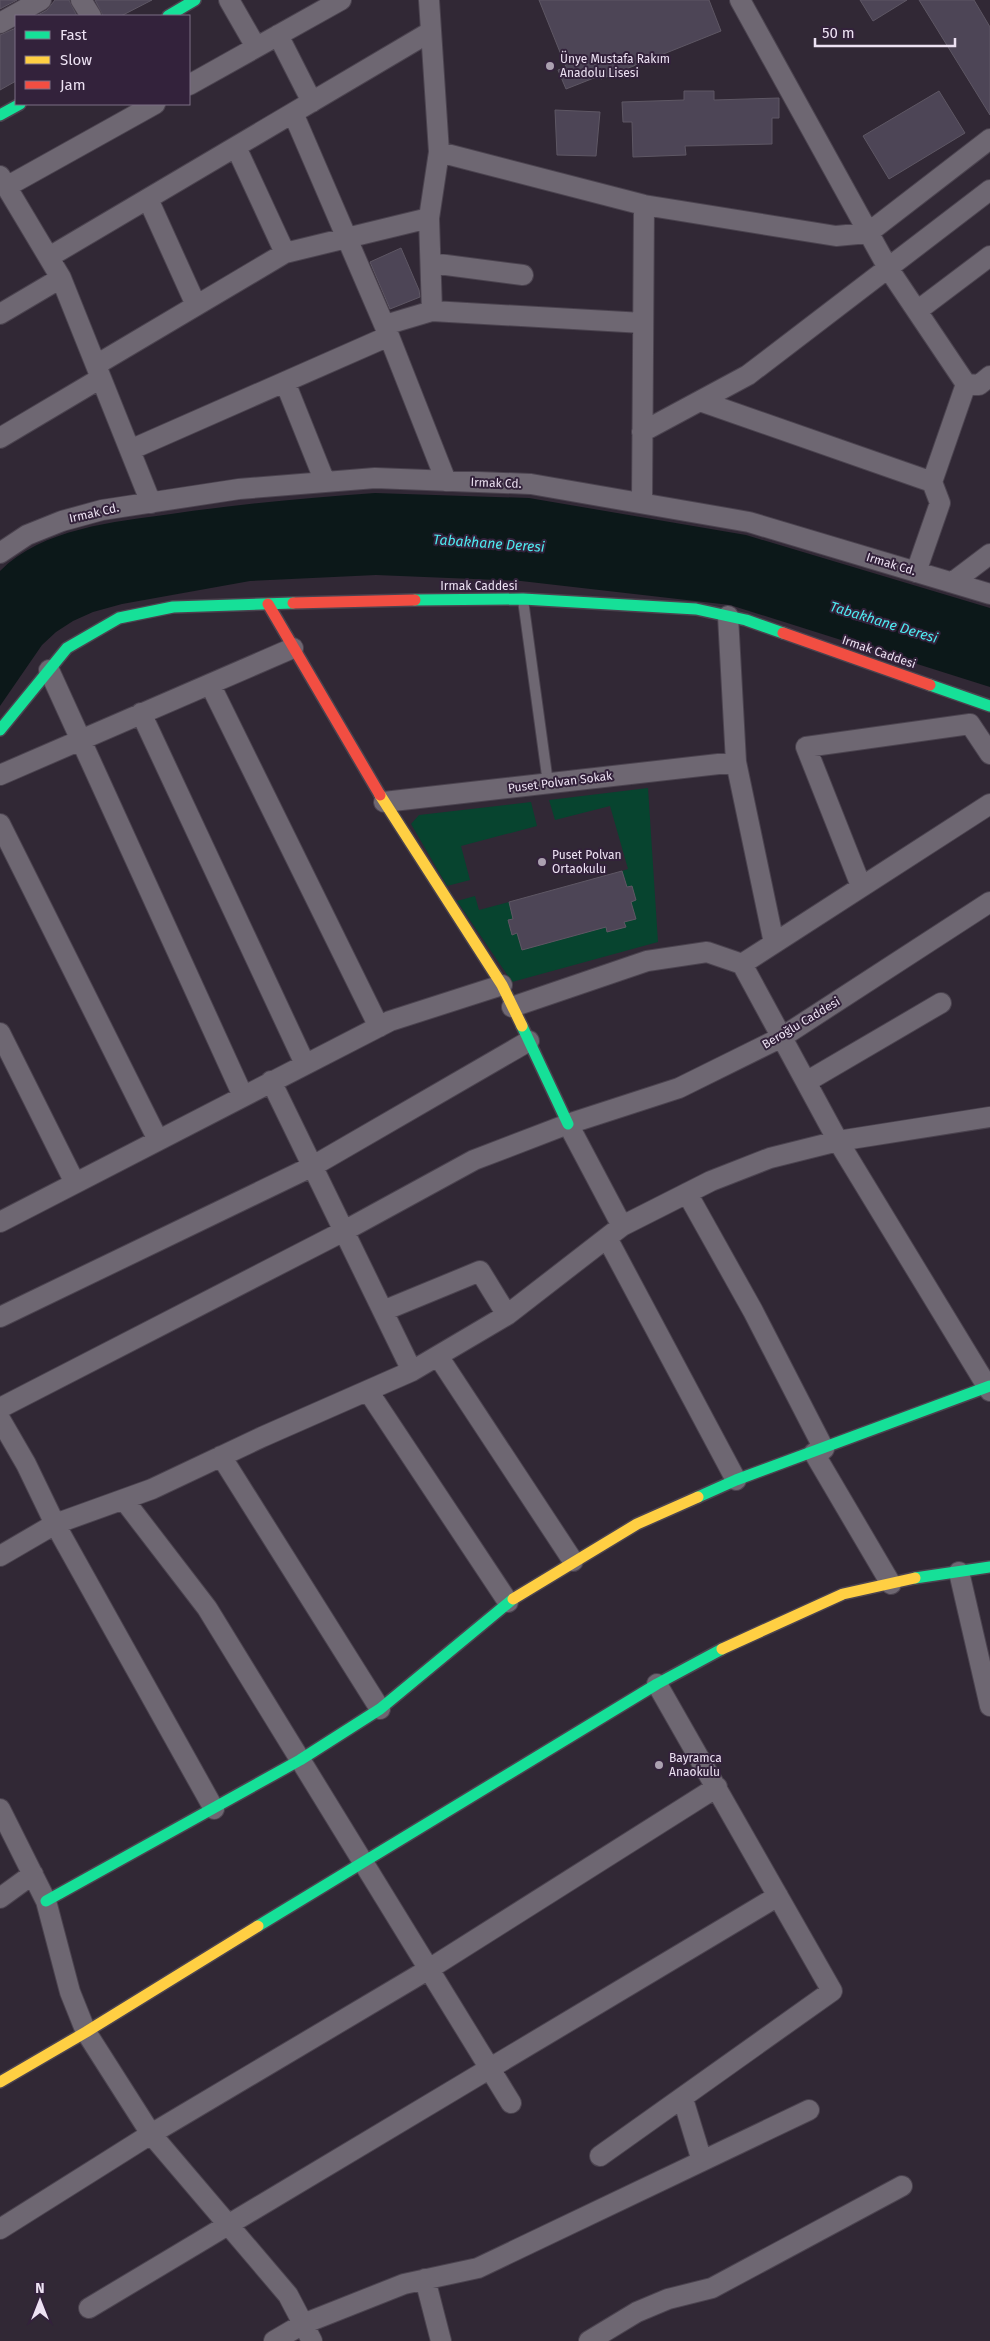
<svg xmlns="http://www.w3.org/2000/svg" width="990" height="2341" viewBox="0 0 990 2341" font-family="'Fira Sans',sans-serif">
	<rect width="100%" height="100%" fill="#312835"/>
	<path fill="#07442f" d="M 648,788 L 658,942 L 512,982 L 457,901 L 475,896 L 479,910 L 509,902 L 513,919 L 508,921 L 512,935 L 517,933 L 522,950 L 606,927 L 607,932 L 625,927 L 624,922 L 636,919 L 631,902 L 636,900 L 632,886 L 627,887 L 622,871 L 628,869 L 610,806 L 555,820 L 549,800 Z
		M 531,802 L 537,826 L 461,846 L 470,880 L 447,886 L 411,824 L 419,815 Z"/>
	<path fill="#0c1819" d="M 375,493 L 529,498 L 746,535 L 990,608 L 990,687 L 730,605 L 521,581 L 376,575 L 250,581 L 122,604 L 93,612 L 73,621 L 56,632 L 42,645 L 0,706 L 0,571 C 43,528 114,522 171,514 C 239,504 307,498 375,493 Z"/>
	<path fill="#4d4556" stroke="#5e5764" d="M 0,0 L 17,0 L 0,9 Z
		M 55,0 L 69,0 L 77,16 L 36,16 L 47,10 Z
		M 95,0 L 152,0 L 121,16 L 103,16 Z
		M 539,0 L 709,0 L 721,31 L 601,79 L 599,76 L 566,89 L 558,70 L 566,67 Z
		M 860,0 L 907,0 L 873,21 Z
		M 919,0 L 974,0 L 990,27 L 990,115 Z
		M 16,28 L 16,81 L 0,90 L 0,35 Z
		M 684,91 L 714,91 L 714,100 L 779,98 L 779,118 L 772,118 L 772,144 L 685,146 L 686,155 L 633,157 L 632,122 L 623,122 L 622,102 L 684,100 Z
		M 939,91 L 965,133 L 889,179 L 863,136 Z
		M 555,110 L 600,112 L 596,156 L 557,155 Z
		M 401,248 L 419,290 L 420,297 L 390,309 L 370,262 Z
		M 622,871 L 627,887 L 632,886 L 636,900 L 631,902 L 636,919 L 624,922 L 626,927 L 607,932 L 606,927 L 522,950 L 517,933 L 512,935 L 508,920 L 513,919 L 509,902 Z"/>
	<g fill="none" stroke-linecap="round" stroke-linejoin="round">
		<defs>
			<path id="lane" d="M 523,600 L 548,783"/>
			<path id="street" d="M 81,0 L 91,16
				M 229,0 L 256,47
				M 740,0 L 888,268 L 966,384
				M 0,23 L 41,0
				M 278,35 L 312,102
				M 189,85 L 341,0
				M 293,113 L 389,336 L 446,481
				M 236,147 L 285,253
				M 439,152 L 644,205 L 836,236 L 868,233 L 990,139
				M 0,176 L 61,278 L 151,503
				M 6,187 L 155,104
				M 148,199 L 196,305
				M 49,257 L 430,32
				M 431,263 L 523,275
				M 432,311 L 643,323
				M 917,311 L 990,256
				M 0,314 L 61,278
				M 385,325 L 432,311 L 429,218 L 439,152 L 429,0
				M 96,365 L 285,253 L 429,218
				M 285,382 L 325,482
				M 966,384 L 979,385 L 990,376
				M 700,401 L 932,482
				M 642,432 L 748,375 L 990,190
				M 0,438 L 101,378
				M 130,450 L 389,336
				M 642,503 L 644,205
				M 0,553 L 27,535 L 62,521 L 102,510 L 239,489 L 375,478 L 531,484 L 749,522 L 990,594
				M 916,572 L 940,503 L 932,482 L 966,384
				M 953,582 L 990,554
				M 728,616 L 736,762 L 774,943
				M 49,670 L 243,1096
				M 210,684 L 379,1027
				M 141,713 L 305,1064
				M 0,775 L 293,648
				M 384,802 L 736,762
				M 0,824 L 158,1140
				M 861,886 L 806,747 L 970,724 L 990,754
				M 742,964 L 990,804
				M 512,1007 L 647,961 L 707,952 L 742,964 L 838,1141 L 990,1391
				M 0,1033 L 75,1183
				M 271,1081 L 412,1371
				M 806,1082 L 941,1003
				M 568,1124 L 622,1226
				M 687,1193 L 753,1311 L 824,1449
				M 0,1222 L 390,1021 L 502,985
				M 607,1238 L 736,1480
				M 383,1311 L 480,1271 L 507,1315
				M 0,1317 L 313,1166 L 529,1041
				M 438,1356 L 573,1561
				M 368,1391 L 508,1602
				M 0,1408 L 344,1231 L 474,1160 L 568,1124 L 679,1088 L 782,1037 L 990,902
				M 0,1419 L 26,1464 L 55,1524 L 214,1809
				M 814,1453 L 891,1584
				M 221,1456 L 380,1709
				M 124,1500 L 207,1608 L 511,2103
				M 0,1556 L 55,1524 L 152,1489 L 262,1437 L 412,1371 L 507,1315 L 622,1226 L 711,1181 L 770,1158 L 838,1141 L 990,1117
				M 959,1572 L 990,1706
				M 0,1809 L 46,1901 L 70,1992 L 86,2032 L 151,2134 L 288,2295 L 312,2341
				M 0,1898 L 33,1874
				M 683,2099 L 702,2161
				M 600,2156 L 832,1991 L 657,1684
				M 0,2229 L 151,2134 L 429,1969 L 717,1787
				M 425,2279 L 441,2341
				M 89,2308 L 778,1896
				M 274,2341 L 303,2324 L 404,2284 L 478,2268 L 809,2110
				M 589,2341 L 637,2312 L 668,2299 L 712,2288 L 902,2186"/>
			<path id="fast" d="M 168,16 L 195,0
				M 0,115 L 20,104
				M 415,600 L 523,599 L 696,609 L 746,620 L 783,633
				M 930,685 L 990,706
				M 0,730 L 67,648 L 119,618 L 173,607 L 293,603
				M 522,1026 L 568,1124
				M 698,1497 L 736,1480 L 990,1386
				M 915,1578 L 990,1567
				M 46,1901 L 300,1760 L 380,1709 L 513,1599
				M 258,1926 L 657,1684 L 722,1649"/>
			<path id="slow" d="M 380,795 L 502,985 L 522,1026
				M 513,1599 L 637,1524 L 698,1497
				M 722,1649 L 843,1594 L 915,1578
				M 0,2082 L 86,2032 L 258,1926"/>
			<path id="jam" d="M 293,603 L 415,600
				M 268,604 L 380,795
				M 783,633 L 930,685"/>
		</defs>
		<use href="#lane" stroke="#4b434f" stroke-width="12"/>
		<use href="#street" stroke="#4b434f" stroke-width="22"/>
		<use href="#fast" stroke="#4b434f" stroke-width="14"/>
		<use href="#slow" stroke="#4b434f" stroke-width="14"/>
		<use href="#jam" stroke="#4b434f" stroke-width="14"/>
		<use href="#lane" stroke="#6e6772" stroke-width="10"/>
		<use href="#street" stroke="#6e6772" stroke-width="20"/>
		<use href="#fast" stroke="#16e098" stroke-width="11"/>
		<use href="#slow" stroke="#ffcf43" stroke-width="11"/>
		<use href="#jam" stroke="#f24e42" stroke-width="11"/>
	</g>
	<g fill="#aba1b0" stroke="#33223b" stroke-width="2">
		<circle cx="550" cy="66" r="5"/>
		<circle cx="542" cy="862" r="5"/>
		<circle cx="659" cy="1765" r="5"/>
	</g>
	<g text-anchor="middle" stroke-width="4" stroke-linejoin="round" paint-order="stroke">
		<g font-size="12" fill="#ede2f3" stroke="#33223b" text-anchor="start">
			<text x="560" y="63">Ünye Mustafa Rakım<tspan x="560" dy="14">Anadolu Lisesi</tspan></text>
			<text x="552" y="859">Puset Polvan<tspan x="552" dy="14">Ortaokulu</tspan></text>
			<text x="669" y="1762">Bayramca<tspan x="669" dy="14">Anaokulu</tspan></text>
		</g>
		<g font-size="12" fill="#ede2f3" stroke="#33223b">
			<text transform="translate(496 483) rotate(2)" y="4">Irmak Cd.</text>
			<text transform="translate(94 513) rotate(-13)" y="4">Irmak Cd.</text>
			<text transform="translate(891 564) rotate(17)" y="4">Irmak Cd.</text>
			<text x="479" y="590">Irmak Caddesi</text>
			<text transform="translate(879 652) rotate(19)" y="4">Irmak Caddesi</text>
			<text transform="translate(560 782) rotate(-7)" y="4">Puset Polvan Sokak</text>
			<text transform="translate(801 1023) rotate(-31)" y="4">Beroğlu Caddesi</text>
		</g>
		<g font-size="14" font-style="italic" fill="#4eeaf0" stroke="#33223b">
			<text transform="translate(489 543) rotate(4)" y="5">Tabakhane Deresi</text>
			<text transform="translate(884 622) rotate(17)" y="5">Tabakhane Deresi</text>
		</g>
	</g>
	<rect x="15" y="15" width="175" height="90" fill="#33223b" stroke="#7d6f85"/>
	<rect x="25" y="31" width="25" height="8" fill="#16e098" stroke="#7d6f85"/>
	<text x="60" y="40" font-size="15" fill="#ede2f3">Fast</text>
	<rect x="25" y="56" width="25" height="8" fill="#ffcf43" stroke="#7d6f85"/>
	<text x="60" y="65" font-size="15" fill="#ede2f3">Slow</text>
	<rect x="25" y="81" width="25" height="8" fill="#f24e42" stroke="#7d6f85"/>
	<text x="60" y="90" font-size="15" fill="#ede2f3">Jam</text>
	<g transform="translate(40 2301)" stroke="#33223b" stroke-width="4" paint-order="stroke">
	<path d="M0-4L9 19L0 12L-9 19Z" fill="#ede2f3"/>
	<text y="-8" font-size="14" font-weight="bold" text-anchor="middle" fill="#ede2f3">N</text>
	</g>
	<path d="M815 38v8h140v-8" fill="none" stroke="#ede2f3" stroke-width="2.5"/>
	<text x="822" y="38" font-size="15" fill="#ede2f3" stroke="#33223b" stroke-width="4" paint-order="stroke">50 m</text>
</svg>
